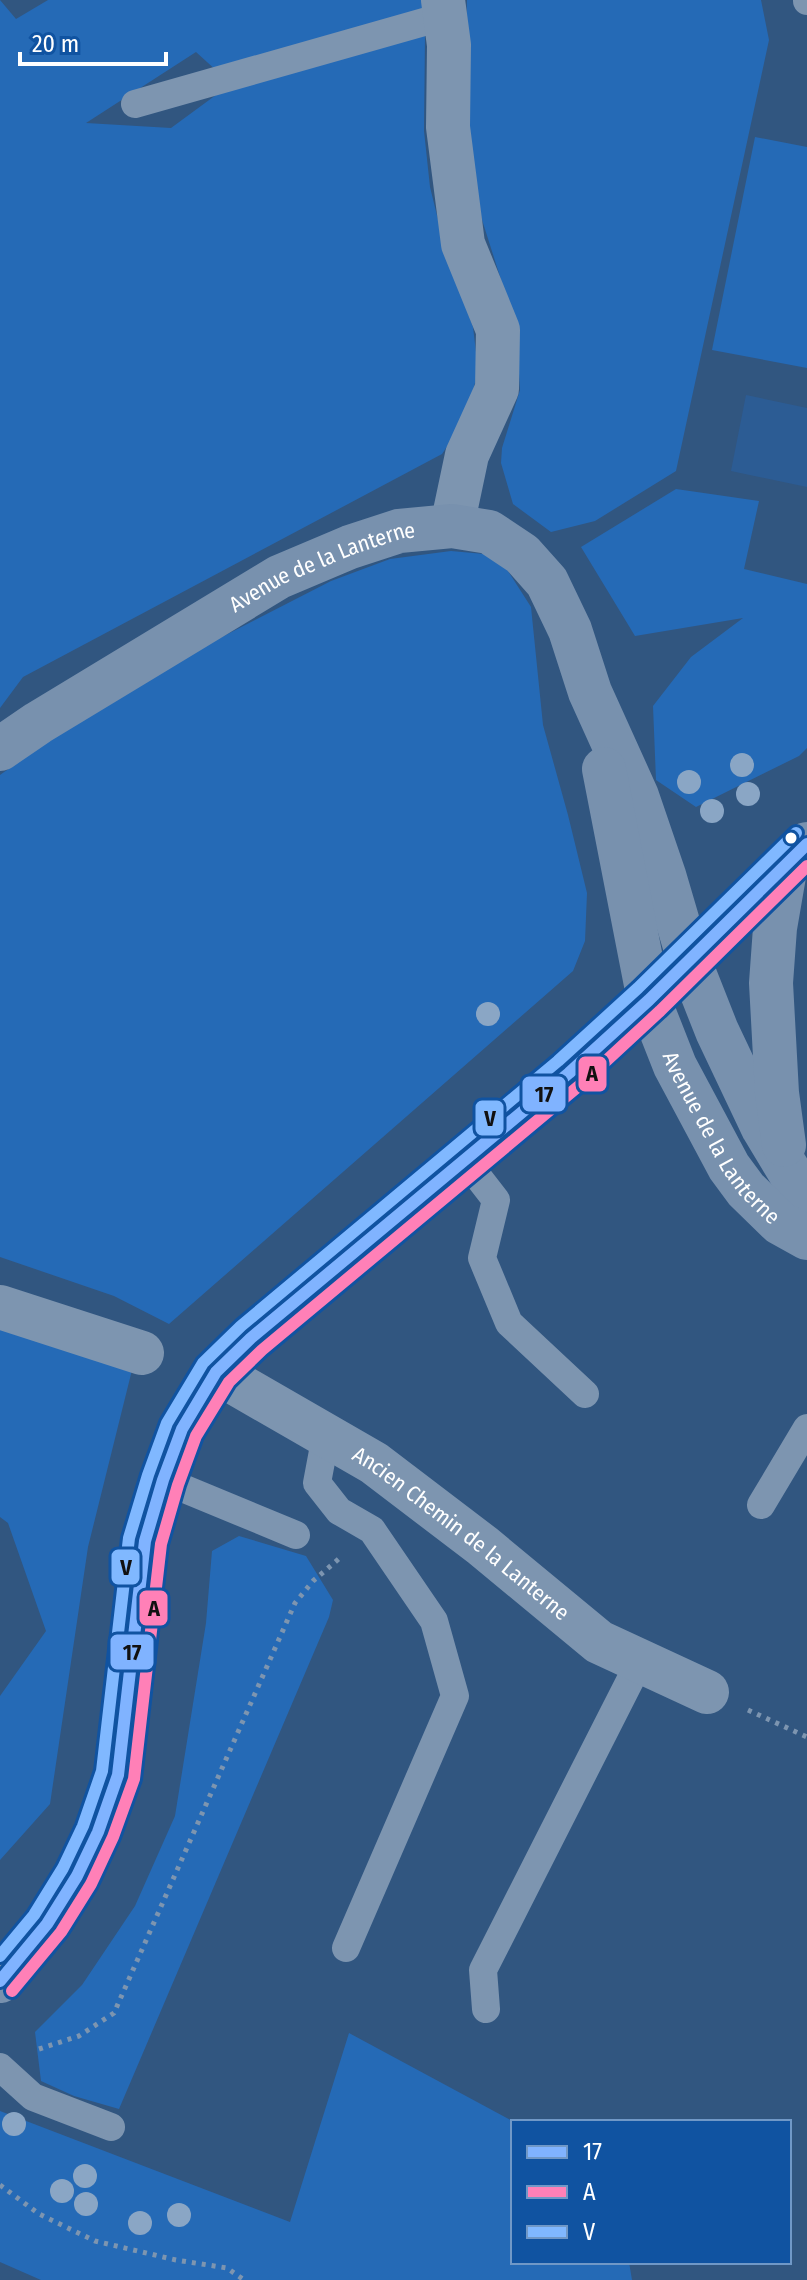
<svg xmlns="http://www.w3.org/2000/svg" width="807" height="2280" viewBox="0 0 807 2280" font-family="'Fira Sans Condensed',sans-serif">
	<rect width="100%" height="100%" fill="#315680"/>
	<path fill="#256ab6" d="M 0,0 L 16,19 L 48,0 L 423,0 L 422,9 L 218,72 L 196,52 L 86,123 L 171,128 L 235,81 L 425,34 L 424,131 L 430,187 L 443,240 L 473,327 L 478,369 L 468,415 L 442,454 L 23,677 L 0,708 Z
		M 467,0 L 761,0 L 769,40 L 676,471 L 595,521 L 551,532 L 513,504 L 501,463 L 502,448 L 520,390 L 517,341 L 503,286 L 471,185 L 464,111 Z
		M 755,137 L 807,147 L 807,368 L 712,350 Z
		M 676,489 L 759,501 L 744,569 L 807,584 L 807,748 L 799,756 L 696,807 L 656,780 L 653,706 L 691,657 L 743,618 L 635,636 L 581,547 Z
		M 451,551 L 484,554 L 506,568 L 531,607 L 543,725 L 568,815 L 587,893 L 585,941 L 573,971 L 169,1324 L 114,1296 L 0,1257 L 0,775 L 124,687 L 331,581 L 390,559 Z
		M 0,1325 L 132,1370 L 88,1547 L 50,1804 L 0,1860 L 0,1696 L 46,1631 L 8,1523 L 0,1517 Z
		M 239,1536 L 306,1556 L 333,1600 L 329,1617 L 119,2109 L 74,2096 L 41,2081 L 35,2032 L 82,1985 L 135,1906 L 175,1816 L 206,1623 L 212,1551 Z
		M 349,2033 L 514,2122 L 513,2262 L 629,2262 L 632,2280 L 41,2280 L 0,2262 L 0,2111 L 290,2222 Z"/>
	<path fill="#2c5c94" d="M 746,395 L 807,408 L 807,487 L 731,471 Z"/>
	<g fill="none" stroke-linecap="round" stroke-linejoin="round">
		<path stroke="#7d95b0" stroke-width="5" stroke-dasharray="4 6" stroke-linecap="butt" d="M 748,1710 L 807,1737
			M 39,2049 L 79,2036 L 114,2013 L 295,1603 L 313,1581 L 341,1557
			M 0,2185 L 39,2214 L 95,2241 L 176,2260 L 227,2268 L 244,2280"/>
		<path stroke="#7d95b0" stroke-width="28" d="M 807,0 L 807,1
			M 135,104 L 445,16
			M 465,1160 L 496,1200 L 482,1258 L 509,1323 L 585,1394
			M 326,1435 L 317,1483 L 339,1511 L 372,1530 L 434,1621 L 455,1696 L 346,1948
			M 163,1480 L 296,1535
			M 761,1505 L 807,1428
			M 486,2009 L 483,1970 L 640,1661
			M 0,2067 L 33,2097 L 111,2127"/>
		<g stroke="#7d95b0" stroke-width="44">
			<path d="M 443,0 L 449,45 L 448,127 L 463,244 L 498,330 L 497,389 L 467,455 L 452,526"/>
			<path d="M 0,1307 L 142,1353"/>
			<path id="s1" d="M 216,1372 L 374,1463 L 483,1546 L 599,1642 L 707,1692"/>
		</g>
		<g stroke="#7891ae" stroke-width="44">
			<path id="s2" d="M 0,749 L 38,723 L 279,577 L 350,547 L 399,531 L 452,526 L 489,532 L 522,554 L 547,582 L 570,630 L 590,692 L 637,796 L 664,875 L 689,960 L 717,1031 L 763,1128 L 807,1201"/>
			<path id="s3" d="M 604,769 L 649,1000 L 675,1066 L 729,1167 L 746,1190 L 780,1223 L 807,1238"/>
			<path d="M 784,1145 L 777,1093 L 771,983 L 775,928 L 786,864"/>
			<path d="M 0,1981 L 47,1924 L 77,1876 L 98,1832 L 118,1775 L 145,1541 L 163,1480 L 182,1429 L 216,1372 L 251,1338 L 569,1073 L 649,1000 L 807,844"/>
		</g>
		<defs>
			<path id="bus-1" d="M 0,1981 L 47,1924 L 77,1876 L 98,1832 L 118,1775 L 145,1541 L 163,1480 L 182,1429 L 216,1372 L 251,1338 L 569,1073 L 649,1000 L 807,844"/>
			<path id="bus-2" d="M 12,1991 L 61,1932 L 91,1884 L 113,1837 L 134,1779 L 161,1544 L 178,1485 L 196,1436 L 229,1382 L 262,1350 L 580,1085 L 660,1011 L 807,866"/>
			<path id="bus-3" d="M 0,1956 L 34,1915 L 63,1868 L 83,1826 L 102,1771 L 129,1538 L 148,1475 L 167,1423 L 203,1363 L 241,1326 L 558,1061 L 638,988 L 796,833"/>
		</defs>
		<use href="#bus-1" stroke="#1053a1" stroke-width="18"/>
		<use href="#bus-2" stroke="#1053a1" stroke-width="18"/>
		<use href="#bus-3" stroke="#1053a1" stroke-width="18"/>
		<use href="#bus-1" stroke="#80b3ff" stroke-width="12"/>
		<use href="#bus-2" stroke="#ff80b7" stroke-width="12"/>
		<use href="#bus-3" stroke="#80b8ff" stroke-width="12"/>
	</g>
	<g fill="#8aa6c5">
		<circle cx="742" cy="765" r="12"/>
		<circle cx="689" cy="782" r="12"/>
		<circle cx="748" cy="794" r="12"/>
		<circle cx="712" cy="811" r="12"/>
		<circle cx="488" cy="1014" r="12"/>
		<circle cx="14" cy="2124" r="12"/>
		<circle cx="85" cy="2176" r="12"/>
		<circle cx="62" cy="2191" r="12"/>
		<circle cx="86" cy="2204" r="12"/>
		<circle cx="179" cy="2215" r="12"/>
		<circle cx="140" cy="2223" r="12"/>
	</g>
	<circle fill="#fff" stroke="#1053a1" stroke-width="3" cx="791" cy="838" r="7"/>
	<g text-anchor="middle" stroke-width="6" stroke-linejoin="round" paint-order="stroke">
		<g font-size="22" fill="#fff" stroke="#1053a1">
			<text dy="8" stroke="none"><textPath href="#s2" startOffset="372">Avenue de la Lanterne</textPath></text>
			<text dy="8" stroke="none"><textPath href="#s3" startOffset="392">Avenue de la Lanterne</textPath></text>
			<text dy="8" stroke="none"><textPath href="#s1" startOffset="294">Ancien Chemin de la Lanterne</textPath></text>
		</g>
	</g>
	<g stroke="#1053a1" stroke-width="3">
		<rect x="577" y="1055" width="31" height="38" rx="8" fill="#ff80b7"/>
		<rect x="521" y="1075" width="46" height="38" rx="8" fill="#80b3ff"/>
		<rect x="474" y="1099" width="31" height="38" rx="8" fill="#80b8ff"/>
		<rect x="110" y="1548" width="31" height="38" rx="8" fill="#80b8ff"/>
		<rect x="138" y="1589" width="31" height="38" rx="8" fill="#ff80b7"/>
		<rect x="109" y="1633" width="46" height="38" rx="8" fill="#80b3ff"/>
	</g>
	<g font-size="22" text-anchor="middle" font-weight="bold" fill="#111">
		<text x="592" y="1081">A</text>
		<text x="544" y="1102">17</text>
		<text x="490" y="1126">V</text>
		<text x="126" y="1575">V</text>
		<text x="154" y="1616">A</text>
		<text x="132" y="1660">17</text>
	</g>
	<rect x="511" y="2120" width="280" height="144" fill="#1053a1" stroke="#7098c7" stroke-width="2"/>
	<rect x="527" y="2146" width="40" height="12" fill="#80b3ff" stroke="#7098c7" stroke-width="2"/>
	<text x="583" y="2160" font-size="24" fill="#ffffff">17</text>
	<rect x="527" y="2186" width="40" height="12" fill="#ff80b7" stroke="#7098c7" stroke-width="2"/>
	<text x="583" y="2200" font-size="24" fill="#ffffff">A</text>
	<rect x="527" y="2226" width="40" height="12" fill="#80b8ff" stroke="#7098c7" stroke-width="2"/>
	<text x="583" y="2240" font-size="24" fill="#ffffff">V</text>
	<path d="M20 52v12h146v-12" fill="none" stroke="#ffffff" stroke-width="4"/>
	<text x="32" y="52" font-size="24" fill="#ffffff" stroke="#1053a1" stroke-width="6" paint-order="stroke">20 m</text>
</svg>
